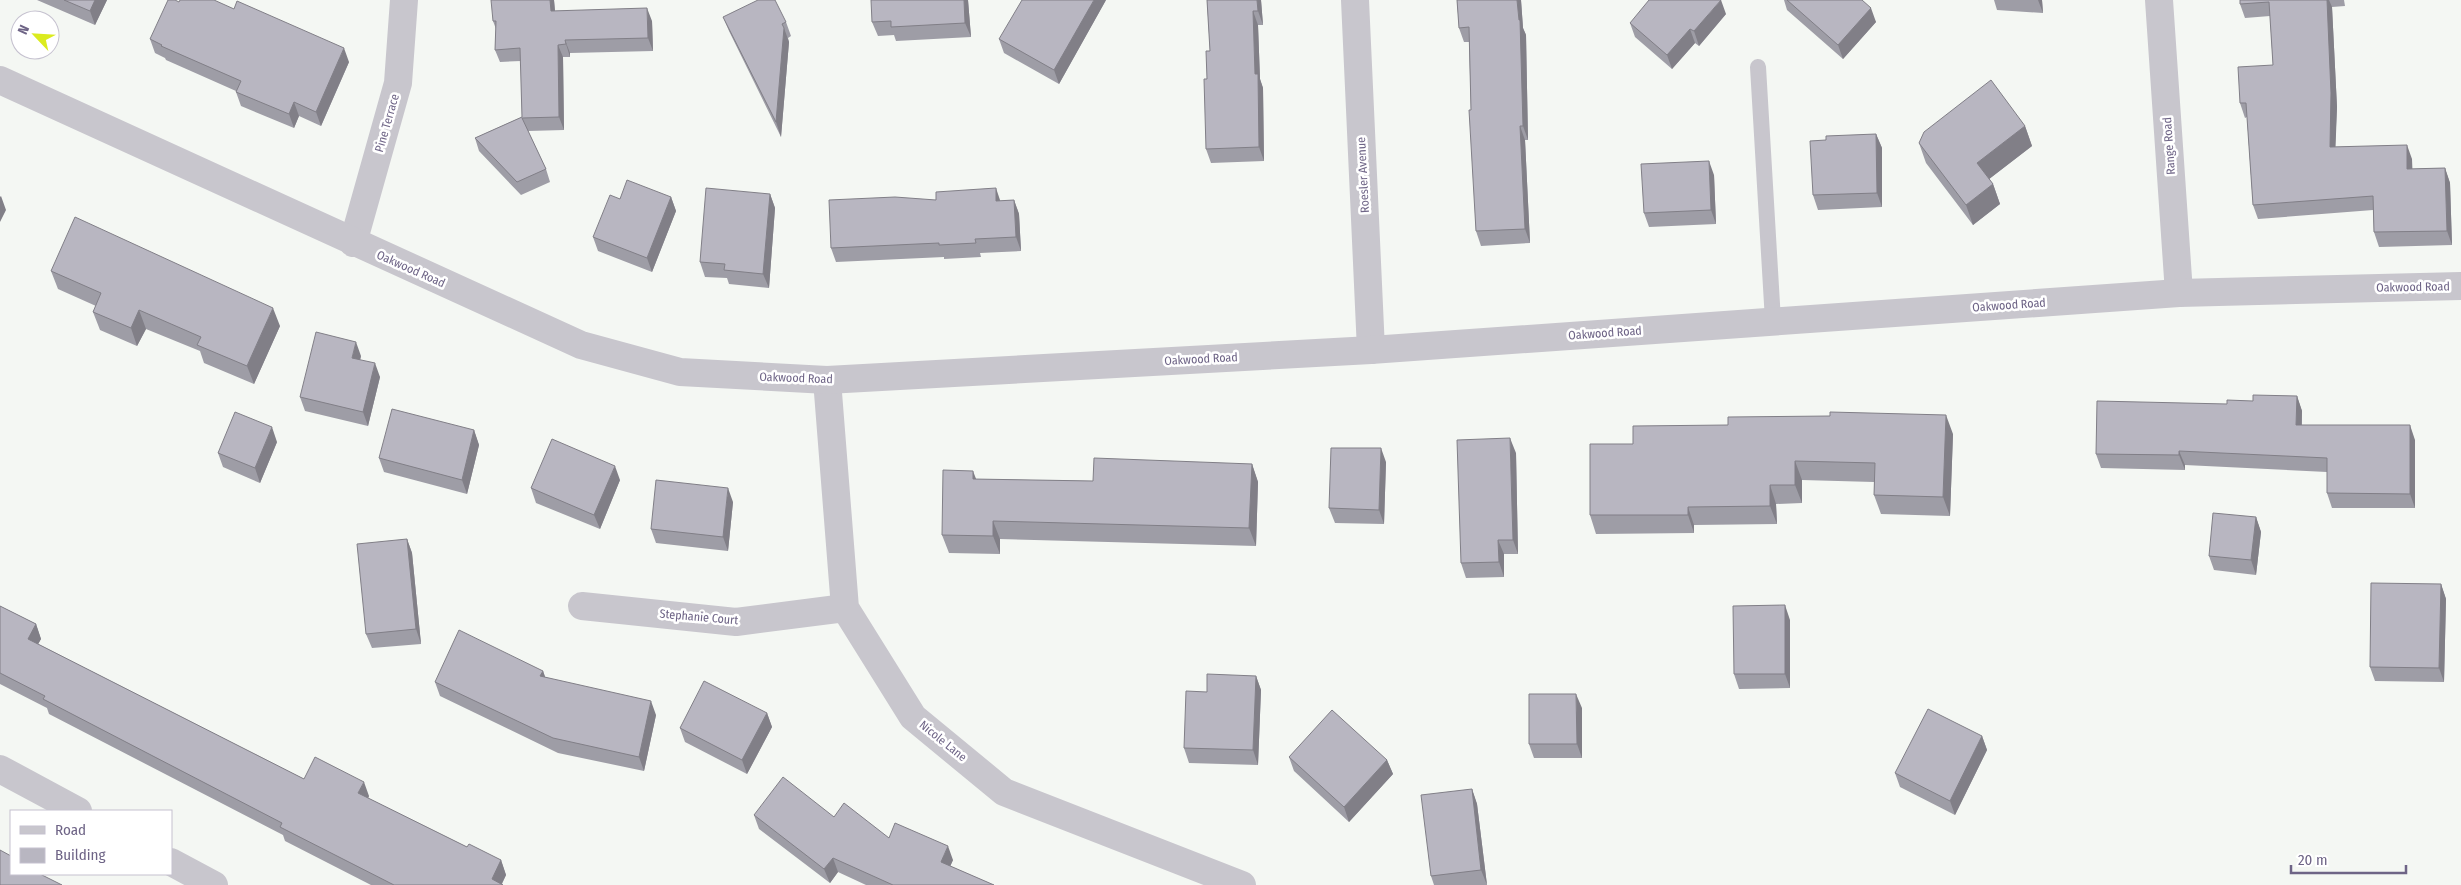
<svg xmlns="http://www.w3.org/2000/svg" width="2461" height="885" viewBox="0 0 2461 885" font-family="'Fira Sans Condensed',sans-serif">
	<rect width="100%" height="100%" fill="#f4f7f3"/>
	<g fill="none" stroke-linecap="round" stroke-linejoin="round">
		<path stroke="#c8c6cd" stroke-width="16" d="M 1758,67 L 1773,321"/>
		<path stroke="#c8c6cd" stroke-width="28" d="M 1355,0 L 1371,350
			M 2159,0 L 2179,293
			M 353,243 L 398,83 L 404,0
			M 827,380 L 845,608 L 913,717 L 1004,792 L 1242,885
			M 582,606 L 736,622 L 845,608
			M 0,769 L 78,811
			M 171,862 L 214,885"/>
		<path stroke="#c8c6cd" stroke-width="28" d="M 0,80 L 581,345 L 680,372 L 827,380 L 1371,350 L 2179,293 L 2461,286"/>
	</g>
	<path fill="#9e9da6" d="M 37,0 L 107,0 L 95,25 Z
		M 554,0 L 555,11 L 652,21 L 653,51 L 570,53 L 570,57 L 563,57 L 564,130 L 528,131 L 546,169 L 550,182 L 521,195 L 479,151 L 475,138 L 522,117 L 521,61 L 500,62 L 495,50 L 496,29 L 493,21 Z
		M 968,0 L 971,37 L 896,41 L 894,35 L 878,36 L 872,22 Z
		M 1106,0 L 1059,84 L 1004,53 L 999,39 Z
		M 1207,0 L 1261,0 L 1263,25 L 1258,25 L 1260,79 L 1263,88 L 1264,161 L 1211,163 L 1206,149 L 1207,79 L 1210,51 Z
		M 1457,0 L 1521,0 L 1523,28 L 1526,35 L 1528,140 L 1525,140 L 1530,243 L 1481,246 L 1476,231 L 1471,110 L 1469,42 L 1464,42 L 1459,28 Z
		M 1784,0 L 1862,0 L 1876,22 L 1843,59 L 1787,10 Z
		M 1994,0 L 2042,0 L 2043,13 L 1997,10 Z
		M 2240,0 L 2344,0 L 2345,6 L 2332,7 L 2337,107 L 2335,147 L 2412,159 L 2412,169 L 2445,168 L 2450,183 L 2452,245 L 2379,247 L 2374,232 L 2373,210 L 2258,219 L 2253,205 L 2247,117 L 2245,118 L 2240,103 L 2273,65 L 2270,16 L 2245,18 L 2240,4 Z
		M 179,2 L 349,62 L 321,126 L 299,116 L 294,128 L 241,106 L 236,92 L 236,91 L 166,60 L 165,58 L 155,53 L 150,39 Z
		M 1726,14 L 1699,46 L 1695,43 L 1672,69 L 1635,37 L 1630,23 Z
		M 723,17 L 786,22 L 791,36 L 788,38 L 789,42 L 781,137 L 729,31 Z
		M 2025,126 L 2032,146 L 1989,179 L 1993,184 L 2000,204 L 1973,225 L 1926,163 L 1919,143 Z
		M 1876,134 L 1882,148 L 1882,207 L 1818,210 L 1813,195 L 1826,140 Z
		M 1714,175 L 1716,224 L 1649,227 L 1644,213 Z
		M 770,194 L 775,208 L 769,288 L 729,284 L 727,278 L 705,277 L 700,262 Z
		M 671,197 L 676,211 L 652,272 L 598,251 L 593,237 Z
		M 936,200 L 1001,201 L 1014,200 L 1019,214 L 1021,251 L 980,253 L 981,257 L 944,259 L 944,257 L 836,262 L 831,248 Z
		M 51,271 L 280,326 L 254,384 L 204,363 L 200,351 L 146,329 L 137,346 L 100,330 L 93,312 L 96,306 L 58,289 Z
		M 361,356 L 360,360 L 380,377 L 368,426 L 305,411 L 300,397 Z
		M 2297,396 L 2302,411 L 2302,425 L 2415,440 L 2415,508 L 2332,508 L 2327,493 L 2327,472 L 2185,465 L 2185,470 L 2101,468 L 2096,454 L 2227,404 Z
		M 1728,425 L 1953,434 L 1950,516 L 1881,514 L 1874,495 L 1874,482 L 1802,480 L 1802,503 L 1776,504 L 1777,524 L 1694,525 L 1694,533 L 1596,534 L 1590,515 L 1633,444 Z
		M 474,430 L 479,445 L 467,494 L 384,472 L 379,458 Z
		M 277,442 L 260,483 L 223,467 L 218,453 Z
		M 1516,453 L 1518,554 L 1504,554 L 1504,577 L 1466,578 L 1461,563 Z
		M 1386,462 L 1384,524 L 1335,523 L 1329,508 Z
		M 1252,464 L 1258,482 L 1256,546 L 1000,539 L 1000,554 L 949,553 L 942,535 L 976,479 L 1093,481 Z
		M 620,480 L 600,529 L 536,503 L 531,488 Z
		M 733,502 L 728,551 L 656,543 L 651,529 Z
		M 2256,517 L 2261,532 L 2256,575 L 2214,570 L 2209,556 Z
		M 407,539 L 412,553 L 421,644 L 372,648 L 366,634 Z
		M 2441,584 L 2446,599 L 2444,682 L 2375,681 L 2370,667 Z
		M 0,606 L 36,624 L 41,639 L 38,644 L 304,779 L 369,796 L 368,798 L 467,847 L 501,860 L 506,875 L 502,884 L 503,885 L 371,885 L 285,841 L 283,835 L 49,714 L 47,708 L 0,684 Z
		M 1790,620 L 1790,688 L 1739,689 L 1734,674 Z
		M 543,671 L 545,677 L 656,715 L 644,771 L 558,753 L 440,696 L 435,682 Z
		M 1256,676 L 1261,690 L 1258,765 L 1189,763 L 1184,748 L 1207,692 Z
		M 1582,708 L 1582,758 L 1534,758 L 1529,744 Z
		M 767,713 L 772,727 L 747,774 L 685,742 L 680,728 Z
		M 1982,736 L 1987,750 L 1955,815 L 1900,787 L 1895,773 Z
		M 1289,757 L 1387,760 L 1393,774 L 1349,822 L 1294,771 Z
		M 1472,789 L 1477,804 L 1487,885 L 1434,885 L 1431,876 Z
		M 754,815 L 834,817 L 889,838 L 953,860 L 950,866 L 994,885 L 866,885 L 838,872 L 830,883 L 759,829 Z"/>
	<path fill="#817f87" d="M 95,0 L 107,0 L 95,25 L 90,11 Z
		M 550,0 L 554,0 L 556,23 L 551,11 Z
		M 964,0 L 968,0 L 971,37 L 965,23 Z
		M 1094,0 L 1106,0 L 1059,84 L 1054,70 Z
		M 1257,0 L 1261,0 L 1263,25 L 1258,11 Z
		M 1517,0 L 1521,0 L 1523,28 L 1526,35 L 1528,140 L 1523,126 L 1519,20 Z
		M 1721,0 L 1726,14 L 1699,46 L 1694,31 Z
		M 2038,0 L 2042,0 L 2043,13 Z
		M 2327,0 L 2329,0 L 2332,7 L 2337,107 L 2335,161 L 2330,147 Z
		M 647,8 L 652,21 L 653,51 L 648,38 Z
		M 1871,8 L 1876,22 L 1843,59 L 1838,45 Z
		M 1253,11 L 1258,25 L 1260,79 L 1263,88 L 1264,161 L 1259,147 L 1255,74 Z
		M 784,28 L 789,42 L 781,137 L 776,122 Z
		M 1690,29 L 1695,43 L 1672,69 L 1667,55 Z
		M 565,40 L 570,53 L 570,57 L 566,44 Z
		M 558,45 L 563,57 L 564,130 L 559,117 Z
		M 344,48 L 349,62 L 321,126 L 316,112 Z
		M 294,102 L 299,116 L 294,128 L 289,114 Z
		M 1520,126 L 1525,140 L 1530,243 L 1525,229 Z
		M 2025,126 L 2032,146 L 1984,183 L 1977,163 Z
		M 1876,134 L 1882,148 L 1882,207 L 1877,193 Z
		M 2407,145 L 2412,159 L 2413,184 L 2407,169 Z
		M 1709,161 L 1714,175 L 1716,224 L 1711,210 Z
		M 2445,168 L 2450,183 L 2452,245 L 2447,231 Z
		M 1993,184 L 2000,204 L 1973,225 L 1966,205 Z
		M 996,188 L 1001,203 L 996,201 Z
		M 770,194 L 775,208 L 769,288 L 763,274 Z
		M 1,196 L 6,210 L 0,222 L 0,197 Z
		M 671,197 L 676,211 L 652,272 L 647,258 Z
		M 1014,200 L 1019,214 L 1021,251 L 1016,237 Z
		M 273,308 L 280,326 L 254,384 L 247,366 Z
		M 139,310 L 146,329 L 137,346 L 131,328 Z
		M 356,342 L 361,356 L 357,372 L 352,358 Z
		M 375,363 L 380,377 L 368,426 L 363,412 Z
		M 2297,396 L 2302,411 L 2301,440 L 2296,425 Z
		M 1946,415 L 1953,434 L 1950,516 L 1943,497 Z
		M 2410,425 L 2415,440 L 2415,508 L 2410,494 Z
		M 272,427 L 277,442 L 260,483 L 255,468 Z
		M 474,430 L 479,445 L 467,494 L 462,480 Z
		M 1510,438 L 1516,453 L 1518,554 L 1513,540 Z
		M 1381,448 L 1386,462 L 1384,524 L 1379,510 Z
		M 2179,451 L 2185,465 L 2185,470 L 2179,455 Z
		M 1795,461 L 1802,480 L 1802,503 L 1795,485 Z
		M 1252,464 L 1258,482 L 1256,546 L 1249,528 Z
		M 615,466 L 620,480 L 600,529 L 594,515 Z
		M 973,471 L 980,489 L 973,479 Z
		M 1770,485 L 1776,504 L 1777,524 L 1770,506 Z
		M 728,488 L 733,502 L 728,551 L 723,537 Z
		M 1688,507 L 1694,525 L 1694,533 L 1688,515 Z
		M 2256,517 L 2261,532 L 2256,575 L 2251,560 Z
		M 993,521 L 1000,539 L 1000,554 L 993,536 Z
		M 407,539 L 412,553 L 421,644 L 416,629 Z
		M 1498,540 L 1504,554 L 1504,577 L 1499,562 Z
		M 2441,584 L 2446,599 L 2444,682 L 2439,668 Z
		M 1785,605 L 1790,620 L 1790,688 L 1785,674 Z
		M 36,624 L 41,639 L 33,653 L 28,639 Z
		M 543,671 L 548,685 L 540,676 Z
		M 1256,676 L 1261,690 L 1258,765 L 1253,750 Z
		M 1576,694 L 1582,708 L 1582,758 L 1577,744 Z
		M 651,701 L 656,715 L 644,771 L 639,757 Z
		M 767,713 L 772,727 L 747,774 L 742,760 Z
		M 1982,736 L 1987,750 L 1955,815 L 1950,801 Z
		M 1387,760 L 1393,774 L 1349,822 L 1344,807 Z
		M 364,782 L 369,796 L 364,807 L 358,793 Z
		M 1472,789 L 1477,804 L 1487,885 L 1481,870 Z
		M 948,846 L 953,860 L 946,876 L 941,862 Z
		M 833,858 L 838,872 L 830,883 L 824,869 Z
		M 501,860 L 506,875 L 501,885 L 492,879 Z"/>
	<path fill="#b8b6c1" stroke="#817f87" d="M 64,0 L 95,0 L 90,11 Z
		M 168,0 L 175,0 L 179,2 L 180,0 L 214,0 L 234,9 L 237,1 L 344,48 L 316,112 L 294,102 L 289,114 L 236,92 L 241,81 L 161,46 L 162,45 L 150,39 Z
		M 491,0 L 550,0 L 551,11 L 647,8 L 648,38 L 565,40 L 566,44 L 558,45 L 559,117 L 522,118 L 546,169 L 517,182 L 475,138 L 522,117 L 520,48 L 495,50 L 496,21 L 493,21 Z
		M 758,0 L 775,0 L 786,22 L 782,24 L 784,28 L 776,122 L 723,17 Z
		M 871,0 L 964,0 L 965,23 L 891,27 L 891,21 L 872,22 Z
		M 1022,0 L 1094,0 L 1054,70 L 999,39 Z
		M 1207,0 L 1257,0 L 1258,11 L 1253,11 L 1255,74 L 1258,74 L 1259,147 L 1206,149 L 1204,79 L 1207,79 L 1206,51 L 1210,51 Z
		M 1457,0 L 1517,0 L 1519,20 L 1520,20 L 1523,126 L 1520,126 L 1525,229 L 1476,231 L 1469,110 L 1471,110 L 1469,27 L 1459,28 Z
		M 1649,0 L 1721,0 L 1694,31 L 1690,29 L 1667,55 L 1630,23 Z
		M 1787,0 L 1862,0 L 1871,8 L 1838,45 Z
		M 2240,0 L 2327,0 L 2331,93 L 2330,147 L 2407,145 L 2407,169 L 2445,168 L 2447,231 L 2374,232 L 2373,196 L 2253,205 L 2246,103 L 2240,103 L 2238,67 L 2273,65 L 2269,2 L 2240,4 Z
		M 1991,80 L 2025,126 L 1977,163 L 1993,184 L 1966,205 L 1919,143 L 1924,132 Z
		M 1876,134 L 1877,193 L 1813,195 L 1810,141 L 1826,140 L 1826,136 Z
		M 1709,161 L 1711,210 L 1644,213 L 1641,164 Z
		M 627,180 L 671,197 L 647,258 L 593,237 L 610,195 L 620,199 Z
		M 706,188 L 770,194 L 763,274 L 724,270 L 725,264 L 700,262 Z
		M 996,188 L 996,201 L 1014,200 L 1016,237 L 975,239 L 976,243 L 939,245 L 939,243 L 831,248 L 829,200 L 895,197 L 936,200 L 936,192 Z
		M 75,217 L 273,308 L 247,366 L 197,345 L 201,337 L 139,310 L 131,328 L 93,312 L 101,293 L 51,271 Z
		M 316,332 L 356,342 L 352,358 L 375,363 L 363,412 L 300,397 Z
		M 2253,395 L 2297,396 L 2296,425 L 2410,425 L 2410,494 L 2327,493 L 2327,458 L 2179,451 L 2179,455 L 2096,454 L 2097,401 L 2227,404 L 2227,400 L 2253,401 Z
		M 392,409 L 474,430 L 462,480 L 379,458 Z
		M 235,412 L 272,427 L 255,468 L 218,453 Z
		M 1830,412 L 1946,415 L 1943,497 L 1874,495 L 1875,463 L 1795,461 L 1795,485 L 1770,485 L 1770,506 L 1688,507 L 1688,515 L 1590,515 L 1590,444 L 1633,444 L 1633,426 L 1728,425 L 1728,417 L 1830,416 Z
		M 1510,438 L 1513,540 L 1498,540 L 1499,562 L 1461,563 L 1457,440 Z
		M 552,439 L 615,466 L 594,515 L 531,488 Z
		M 1331,448 L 1381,448 L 1379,510 L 1329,508 Z
		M 1094,458 L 1252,464 L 1249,528 L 993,521 L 993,536 L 942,535 L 943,470 L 973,471 L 973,479 L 1093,481 Z
		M 656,480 L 728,488 L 723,537 L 651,529 Z
		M 2213,513 L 2256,517 L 2251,560 L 2209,556 Z
		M 407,539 L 416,629 L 366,634 L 357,544 Z
		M 2371,583 L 2441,584 L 2439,668 L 2370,667 Z
		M 1785,605 L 1785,674 L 1734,674 L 1733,606 Z
		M 0,606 L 36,624 L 28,639 L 304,779 L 315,757 L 364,782 L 358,793 L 467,847 L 469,844 L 501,860 L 492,879 L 503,885 L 394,885 L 280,827 L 282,823 L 43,699 L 45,696 L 0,673 Z
		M 459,630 L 543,671 L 540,676 L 651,701 L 639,757 L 553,738 L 435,682 Z
		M 1207,674 L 1256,676 L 1253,750 L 1184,748 L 1186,691 L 1207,692 Z
		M 704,681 L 767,713 L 742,760 L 680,728 Z
		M 1529,694 L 1576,694 L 1577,744 L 1529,744 Z
		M 1928,709 L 1982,736 L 1950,801 L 1895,773 Z
		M 1332,710 L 1387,760 L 1344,807 L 1289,757 Z
		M 783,777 L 834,817 L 844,803 L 889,838 L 895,823 L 948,846 L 941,862 L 994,885 L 893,885 L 833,858 L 824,869 L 754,815 Z
		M 1472,789 L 1481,870 L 1431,876 L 1421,795 Z
		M 0,850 L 11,856 L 11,874 L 40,874 L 62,885 L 0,885 Z"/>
	<g text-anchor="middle" stroke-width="5" stroke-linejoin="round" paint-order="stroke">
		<g font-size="12" fill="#6e6486" stroke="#fff">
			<text transform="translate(387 123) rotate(-74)" y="4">Pine Terrace</text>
			<text transform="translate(2169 146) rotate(-94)" y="4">Range Road</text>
			<text transform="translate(1363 175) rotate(-93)" y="4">Roesler Avenue</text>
			<text transform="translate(411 269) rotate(24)" y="4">Oakwood Road</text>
			<text transform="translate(2413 287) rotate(-1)" y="4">Oakwood Road</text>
			<text transform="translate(2009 305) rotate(-4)" y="4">Oakwood Road</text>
			<text transform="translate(1605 333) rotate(-4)" y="4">Oakwood Road</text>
			<text transform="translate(1201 359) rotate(-3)" y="4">Oakwood Road</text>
			<text transform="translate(796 378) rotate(2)" y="4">Oakwood Road</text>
			<text transform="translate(699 617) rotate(5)" y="4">Stephanie Court</text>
			<text transform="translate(943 741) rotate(39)" y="4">Nicole Lane</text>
		</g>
	</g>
	<rect x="10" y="810" width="162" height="65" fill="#ffffff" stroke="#c5c1cf"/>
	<rect x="20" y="826" width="25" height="8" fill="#c8c6cd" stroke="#c5c1cf"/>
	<text x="55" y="835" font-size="15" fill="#6e6486">Road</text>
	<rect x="20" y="848" width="25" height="15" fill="#b8b6c1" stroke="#c5c1cf"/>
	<text x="55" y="860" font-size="15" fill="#6e6486">Building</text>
	<g transform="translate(35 35) rotate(295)"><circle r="24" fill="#ffffff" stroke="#c5c1cf"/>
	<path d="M0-4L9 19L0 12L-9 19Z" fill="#dbeb1f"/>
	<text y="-8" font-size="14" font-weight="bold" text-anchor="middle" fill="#6e6486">N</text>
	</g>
	<path d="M2291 865v8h115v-8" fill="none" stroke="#6e6486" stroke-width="2.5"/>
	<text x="2298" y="865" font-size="15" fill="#6e6486" stroke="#ffffff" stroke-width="4" paint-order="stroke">20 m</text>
</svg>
